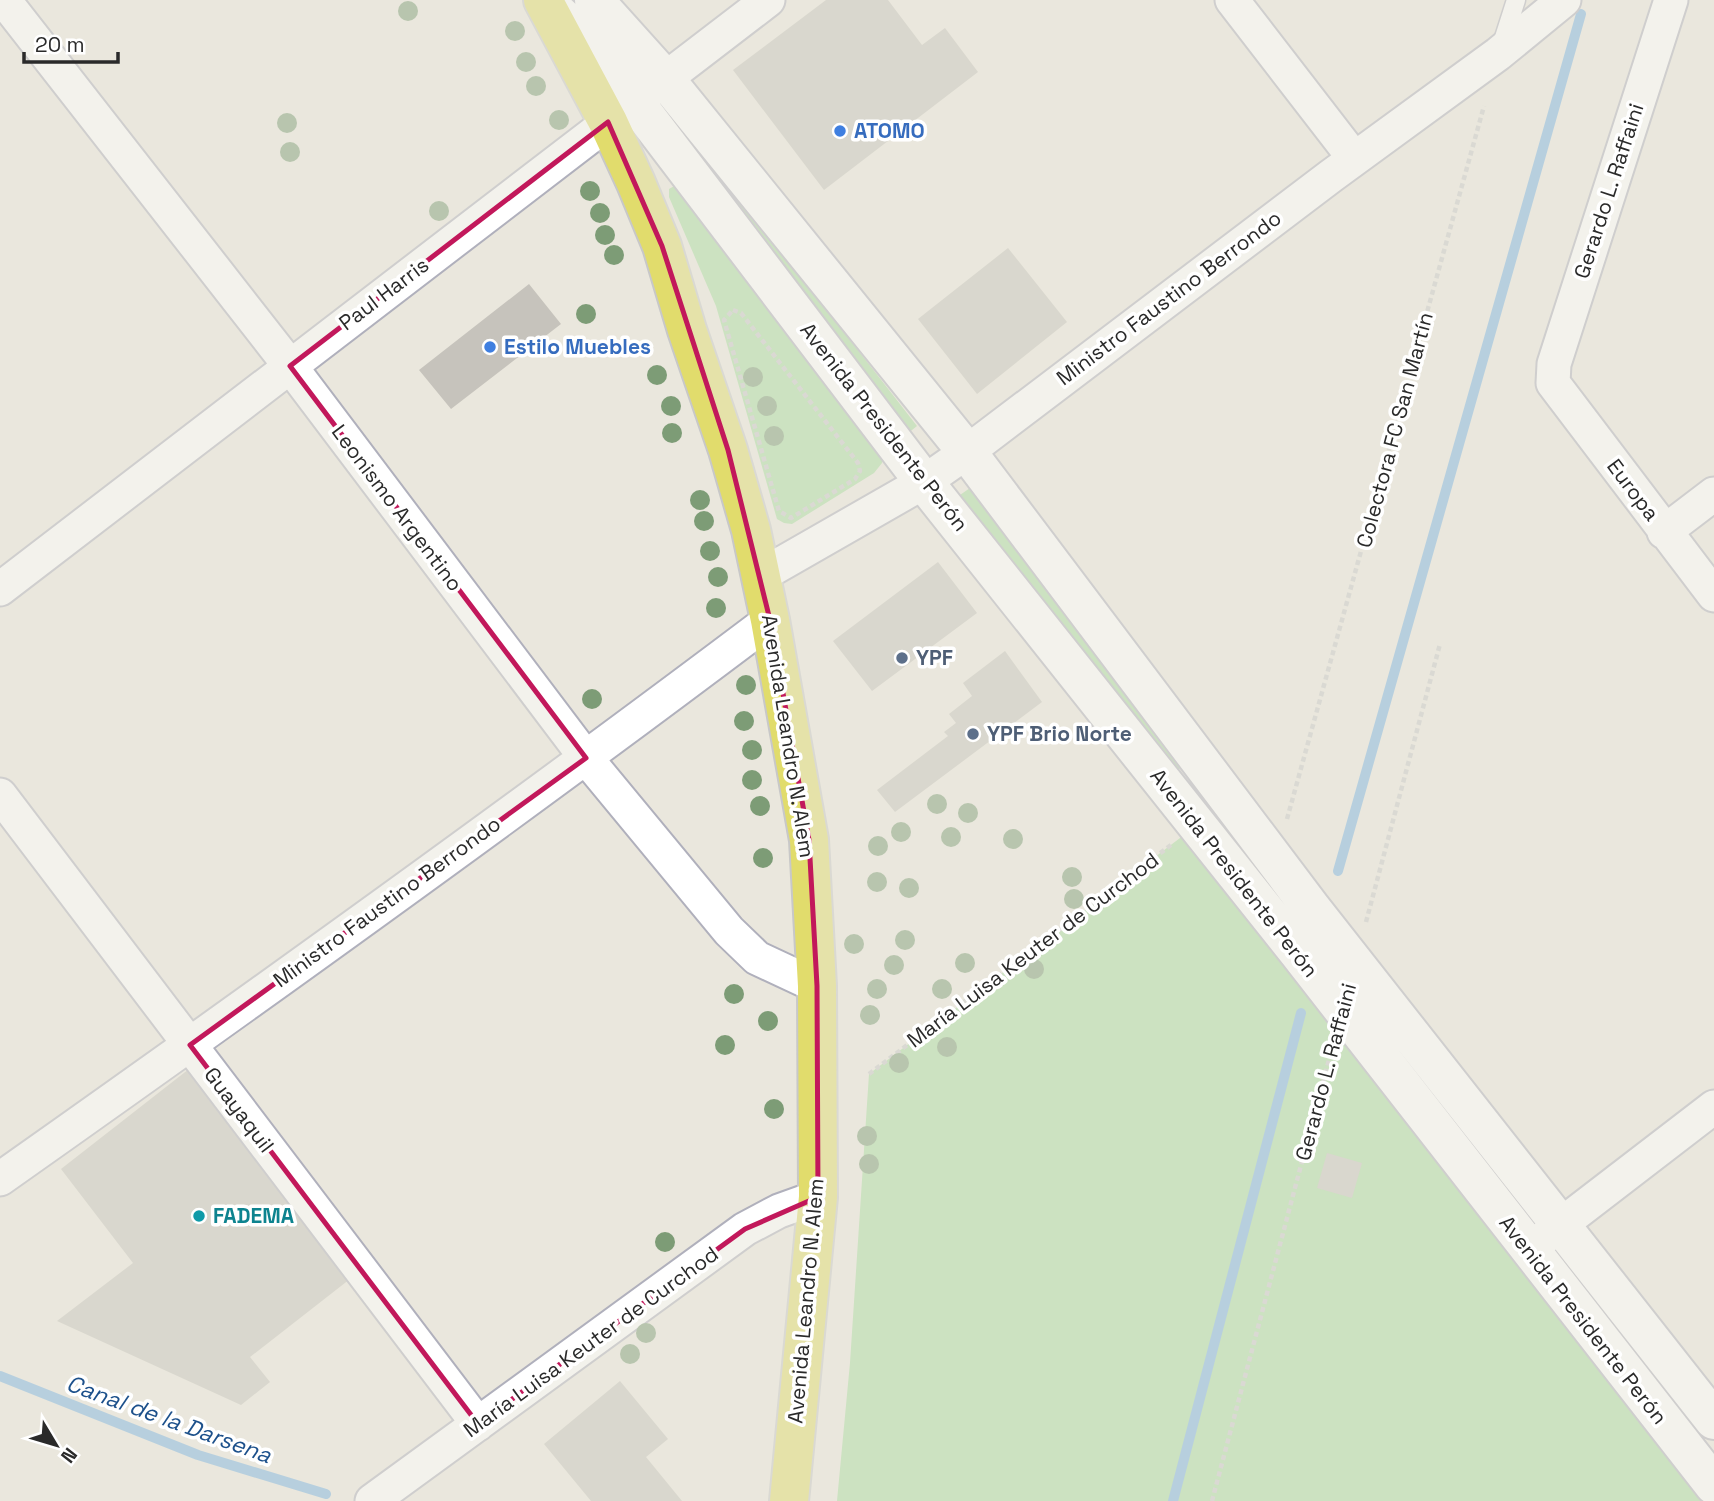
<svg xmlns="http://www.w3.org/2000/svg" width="1714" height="1501" viewBox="0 0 1714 1501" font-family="'Space Grotesk',sans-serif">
	<rect width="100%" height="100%" fill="#eae7dd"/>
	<path fill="#a8db9f" d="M 675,115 L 917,426 L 907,434 L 665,123 Z
		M 676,185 L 885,452 L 882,463 L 874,473 L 792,524 L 784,523 L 777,519 L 716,306 L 669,197 L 669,189 Z
		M 970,488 L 1183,766 L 1173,774 L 960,495 Z
		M 1184,835 L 1704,1501 L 837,1501 L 850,1363 L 869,1074 Z"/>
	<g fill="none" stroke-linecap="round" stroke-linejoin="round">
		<path stroke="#7bb2e1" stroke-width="10" d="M 1338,871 L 1581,14
			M 0,1376 L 198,1455 L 326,1494
			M 1173,1501 L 1301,1013"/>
	</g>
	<path fill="#c6c3bc" d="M 826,0 L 888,0 L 922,45 L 945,28 L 978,72 L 824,190 L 733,70 Z
		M 1008,248 L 1067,322 L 977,394 L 918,319 Z
		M 529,284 L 561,324 L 451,409 L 419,370 Z
		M 938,562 L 977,613 L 872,691 L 833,641 Z
		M 1005,651 L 1042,702 L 895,812 L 877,790 L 948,736 L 944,732 L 956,723 L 949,714 L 972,696 L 963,683 Z
		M 189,1069 L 350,1279 L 250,1357 L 270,1382 L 241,1405 L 57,1321 L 133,1263 L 61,1169 Z
		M 1327,1153 L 1362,1163 L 1352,1198 L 1317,1188 Z
		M 620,1381 L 668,1439 L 646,1457 L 682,1501 L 591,1501 L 544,1444 Z"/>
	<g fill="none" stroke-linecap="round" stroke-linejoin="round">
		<defs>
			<path id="service" d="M 1501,47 L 1516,0"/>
			<path id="minor" d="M 4,0 L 290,366 L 586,758 L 729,931 L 757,958 L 817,986
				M 1232,0 L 1354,158
				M 1671,0 L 1554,364 L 1553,383 L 1714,595
				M 1664,532 L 1714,494
				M 760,576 L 924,482 L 967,452 L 1331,176 L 1498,54 L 1564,0
				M 0,589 L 768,0
				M 0,795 L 478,1424
				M 0,1179 C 259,996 517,811 770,620
				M 1541,1240 L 1714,1107
				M 372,1501 L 745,1229 L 779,1211 L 818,1197"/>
			<path id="secondary" d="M 594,0 L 665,79 L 967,452 L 1311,908 L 1714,1420
				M 550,6 L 584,38 L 635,102 L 924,482 L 1298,952 L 1714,1485"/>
			<path id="primary" d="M 543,0 L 608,122 L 636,183 L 662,246 L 687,330 L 728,450 L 751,530 L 770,620 L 809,840 L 817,986 L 818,1197 L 789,1501"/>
		</defs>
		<use href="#service" stroke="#b0b0bc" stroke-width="21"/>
		<use href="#minor" stroke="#b0b0bc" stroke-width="37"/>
		<use href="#secondary" stroke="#b0b0bc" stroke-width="42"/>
		<use href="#primary" stroke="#c8c8c8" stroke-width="42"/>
		<path stroke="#c8c8c8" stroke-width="4.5" stroke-dasharray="5 3.5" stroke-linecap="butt" d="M 733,310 L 741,313 L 858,463 L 860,471 L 855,479 L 791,518 L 779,511 L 724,320 Z
			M 1287,819 L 1484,106
			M 1366,922 L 1440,644
			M 869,1074 L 1171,845
			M 1212,1501 L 1331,1052"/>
		<use href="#service" stroke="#fff" stroke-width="18"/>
		<use href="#minor" stroke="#fff" stroke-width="33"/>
		<use href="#secondary" stroke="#fff" stroke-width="38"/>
		<use href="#primary" stroke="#e1dc6c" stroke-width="38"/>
	</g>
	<g fill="#7d9c76">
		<circle cx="408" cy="11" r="10"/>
		<circle cx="515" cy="31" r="10"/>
		<circle cx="526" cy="62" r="10"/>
		<circle cx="536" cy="86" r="10"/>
		<circle cx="559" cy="120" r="10"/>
		<circle cx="287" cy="123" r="10"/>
		<circle cx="290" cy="152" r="10"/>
		<circle cx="590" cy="191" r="10"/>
		<circle cx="439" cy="211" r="10"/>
		<circle cx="600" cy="213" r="10"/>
		<circle cx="605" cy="235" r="10"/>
		<circle cx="614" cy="255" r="10"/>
		<circle cx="586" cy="314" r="10"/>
		<circle cx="657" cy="375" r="10"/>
		<circle cx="753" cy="377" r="10"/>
		<circle cx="671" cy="406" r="10"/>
		<circle cx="767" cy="406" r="10"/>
		<circle cx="672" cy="433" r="10"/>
		<circle cx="774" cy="436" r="10"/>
		<circle cx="700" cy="500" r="10"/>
		<circle cx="704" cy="521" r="10"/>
		<circle cx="710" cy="551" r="10"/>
		<circle cx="718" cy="577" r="10"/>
		<circle cx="716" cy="608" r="10"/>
		<circle cx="746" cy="685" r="10"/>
		<circle cx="592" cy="699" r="10"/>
		<circle cx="744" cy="721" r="10"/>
		<circle cx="752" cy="750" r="10"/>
		<circle cx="752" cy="780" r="10"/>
		<circle cx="937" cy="804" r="10"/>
		<circle cx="760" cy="806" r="10"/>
		<circle cx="968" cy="813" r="10"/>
		<circle cx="901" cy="832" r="10"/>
		<circle cx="951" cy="837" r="10"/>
		<circle cx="1013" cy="839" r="10"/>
		<circle cx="878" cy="846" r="10"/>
		<circle cx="763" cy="858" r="10"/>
		<circle cx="1072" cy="877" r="10"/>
		<circle cx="877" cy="882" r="10"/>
		<circle cx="909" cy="888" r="10"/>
		<circle cx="1074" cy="899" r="10"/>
		<circle cx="905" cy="940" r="10"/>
		<circle cx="854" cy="944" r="10"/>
		<circle cx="965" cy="963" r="10"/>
		<circle cx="894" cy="965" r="10"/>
		<circle cx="1034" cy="969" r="10"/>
		<circle cx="877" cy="989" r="10"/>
		<circle cx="942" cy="989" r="10"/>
		<circle cx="734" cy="994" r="10"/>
		<circle cx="870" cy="1015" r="10"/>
		<circle cx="768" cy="1021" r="10"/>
		<circle cx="725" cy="1045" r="10"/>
		<circle cx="947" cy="1047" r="10"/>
		<circle cx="899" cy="1063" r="10"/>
		<circle cx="774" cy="1109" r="10"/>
		<circle cx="867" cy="1136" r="10"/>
		<circle cx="869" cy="1164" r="10"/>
		<circle cx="665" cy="1242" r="10"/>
		<circle cx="646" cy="1333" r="10"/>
		<circle cx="630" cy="1354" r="10"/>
	</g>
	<path d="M0 0H1714V1501H0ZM 608,122 L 662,246 L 728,450 L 770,620 L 809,840 L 817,986 L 818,1197 L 745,1229 L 478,1424 L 190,1045 L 586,758 L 290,366 Z" fill="#eae7dd" fill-opacity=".55" fill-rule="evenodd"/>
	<path fill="none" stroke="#c2185b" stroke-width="5" stroke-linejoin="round" d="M 608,122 L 662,246 L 728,450 L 770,620 L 809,840 L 817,986 L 818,1197 L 745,1229 L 478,1424 L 190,1045 L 586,758 L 290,366 Z"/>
	<g fill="#3f7fe0" stroke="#fff" stroke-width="2.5">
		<circle cx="840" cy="131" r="7"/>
		<circle cx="490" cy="347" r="7"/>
	</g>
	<g fill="#5c6f8a" stroke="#fff" stroke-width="2.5">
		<circle cx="902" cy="658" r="7"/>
		<circle cx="973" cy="734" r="7"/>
	</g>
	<circle fill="#0f9aa8" stroke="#fff" stroke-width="2.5" cx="199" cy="1216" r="7"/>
	<g text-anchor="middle" stroke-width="7" stroke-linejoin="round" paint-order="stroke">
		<g font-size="21" font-weight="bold" fill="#366cbe" stroke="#fff" text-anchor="start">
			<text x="854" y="138">ATOMO</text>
			<text x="504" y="354">Estilo Muebles</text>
		</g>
		<g font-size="21" fill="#2a2a2a" stroke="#fff">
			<text transform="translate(1609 191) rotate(-72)" y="7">Gerardo L. Raffaini</text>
			<text transform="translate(384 294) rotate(-37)" y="7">Paul Harris</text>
			<text transform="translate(1169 298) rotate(-37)" y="7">Ministro Faustino Berrondo</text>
			<text transform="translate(884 427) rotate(52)" y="7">Avenida Presidente Perón</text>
			<text transform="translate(1395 430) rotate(-75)" y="7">Colectora FC San Martín</text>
			<text transform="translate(1633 490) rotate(53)" y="7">Europa</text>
			<text transform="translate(397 508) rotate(53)" y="7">Leonismo Argentino</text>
			<text transform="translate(788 736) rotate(81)" y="7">Avenida Leandro N. Alem</text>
			<text transform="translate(1234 873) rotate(52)" y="7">Avenida Presidente Perón</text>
			<text transform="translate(387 902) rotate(-36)" y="7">Ministro Faustino Berrondo</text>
			<text transform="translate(1033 950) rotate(-37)" y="7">María Luisa Keuter de Curchod</text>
			<text transform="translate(1326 1072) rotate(-75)" y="7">Gerardo L. Raffaini</text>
			<text transform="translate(239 1110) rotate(53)" y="7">Guayaquil</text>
			<text transform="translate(806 1301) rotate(-85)" y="7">Avenida Leandro N. Alem</text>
			<text transform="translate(1583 1320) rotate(52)" y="7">Avenida Presidente Perón</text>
			<text transform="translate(591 1342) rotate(-36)" y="7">María Luisa Keuter de Curchod</text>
		</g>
		<g font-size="21" font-weight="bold" fill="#4e5e75" stroke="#fff" text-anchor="start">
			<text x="916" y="665">YPF</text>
			<text x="987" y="741">YPF Brio Norte</text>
		</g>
		<g font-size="21" font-weight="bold" fill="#0d838f" stroke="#fff" text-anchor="start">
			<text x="213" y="1223">FADEMA</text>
		</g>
		<g font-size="23" font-style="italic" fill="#1c508b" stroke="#fff">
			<text transform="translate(169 1419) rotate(20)" y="8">Canal de la Darsena</text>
		</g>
	</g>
	<g transform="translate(56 1445) rotate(128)" stroke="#ffffff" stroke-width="5" paint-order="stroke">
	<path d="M0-5L12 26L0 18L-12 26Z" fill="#2a2a2a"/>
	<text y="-10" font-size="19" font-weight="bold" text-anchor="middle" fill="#2a2a2a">N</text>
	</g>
	<path d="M24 52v10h94v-10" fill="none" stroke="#2a2a2a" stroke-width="3.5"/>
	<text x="35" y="52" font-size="21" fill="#2a2a2a" stroke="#ffffff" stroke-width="5" paint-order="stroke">20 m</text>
</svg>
